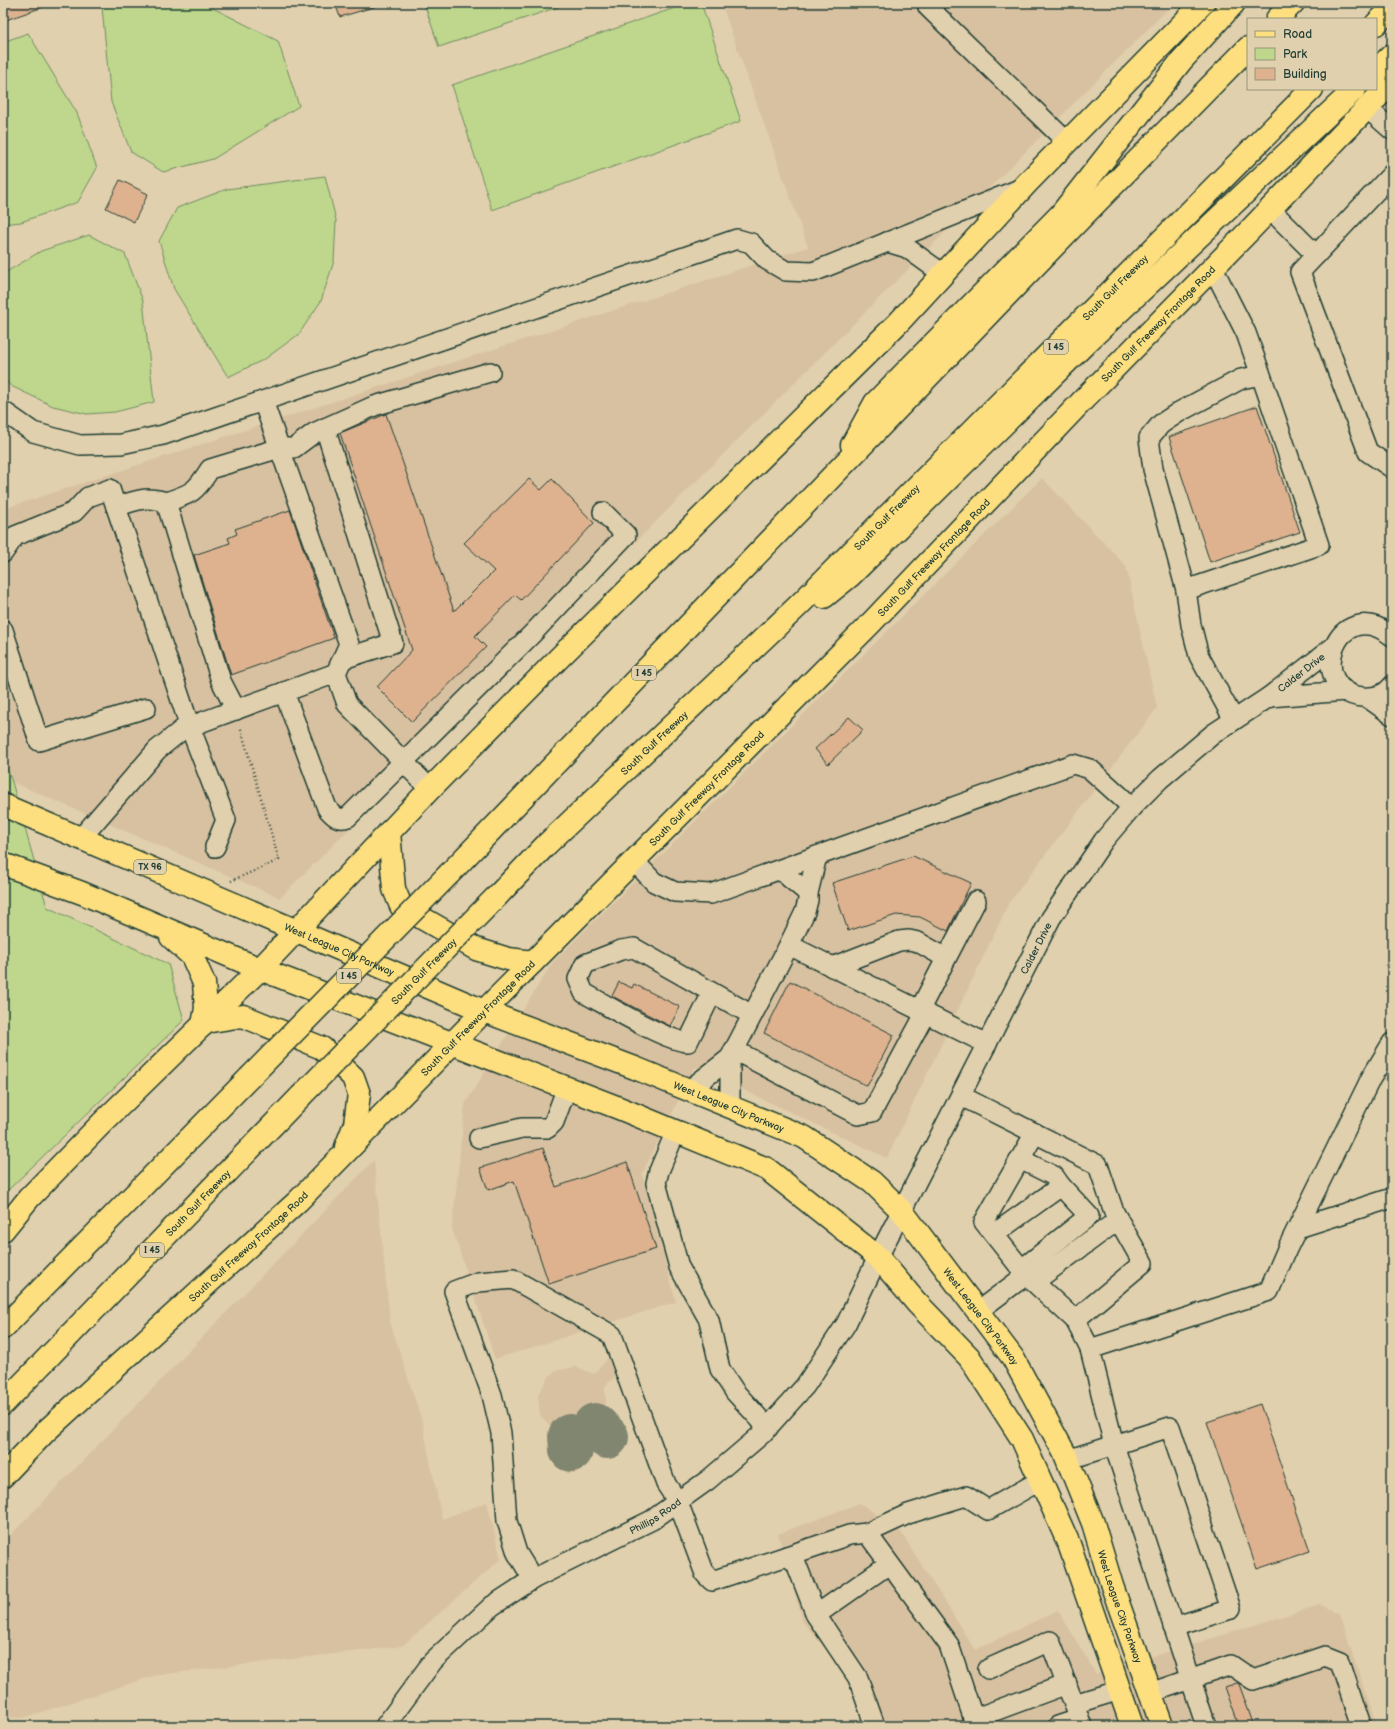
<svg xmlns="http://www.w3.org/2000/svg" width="1395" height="1729" viewBox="0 0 1395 1729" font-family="'Balsamiq Sans',sans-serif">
	<rect width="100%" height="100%" fill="#e1d0ad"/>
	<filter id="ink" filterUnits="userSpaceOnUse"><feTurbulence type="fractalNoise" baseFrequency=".025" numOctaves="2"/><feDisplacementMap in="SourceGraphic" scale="8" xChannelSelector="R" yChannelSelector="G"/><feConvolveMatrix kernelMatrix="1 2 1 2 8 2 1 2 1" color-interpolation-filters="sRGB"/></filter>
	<g filter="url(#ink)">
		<path fill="#d8c1a0" d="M 721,3 L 1174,3 L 280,898 L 12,782 L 3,757 L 3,509 L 808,247 Z
			M 1042,478 L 1126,566 L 1157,708 L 1009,903 L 887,1158 L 695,1067 L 642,1174 L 676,1302 L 495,1359 L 452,1228 L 465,1104 L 552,963 Z
			M 374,1160 L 390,1322 L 422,1421 L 442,1519 L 487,1502 L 501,1559 L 402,1646 L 157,1675 L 23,1718 L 3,1717 L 3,1543 Z
			M 608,1358 L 616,1376 L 605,1386 L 606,1407 L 601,1422 L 611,1433 L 618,1434 L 624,1439 L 626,1445 L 621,1454 L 615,1458 L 605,1453 L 602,1445 L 604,1441 L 592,1430 L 576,1437 L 575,1450 L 580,1457 L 581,1465 L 577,1472 L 568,1474 L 561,1467 L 559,1460 L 564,1451 L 564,1435 L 552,1428 L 540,1415 L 538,1394 L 550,1375 L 559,1370 L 576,1367 L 594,1374 Z
			M 860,1503 L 899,1529 L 975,1650 L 1058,1610 L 1096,1674 L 1319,1605 L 1340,1613 L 1376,1726 L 868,1726 L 853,1682 L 803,1622 L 778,1534 Z"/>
		<path fill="#bed78d" stroke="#6e8a60" d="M 115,3 L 203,3 L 278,41 L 299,106 L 213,159 L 163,172 L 131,152 L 111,102 L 102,7 Z
			M 424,3 L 570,3 L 439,47 Z
			M 689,3 L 701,3 L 741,121 L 492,210 L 452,85 Z
			M 28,33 L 77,113 L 97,168 L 78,202 L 21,222 L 3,224 L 3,42 Z
			M 325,176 L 336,220 L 334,261 L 321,301 L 299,334 L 265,359 L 228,377 L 174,289 L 159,241 L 177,208 L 227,189 Z
			M 89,235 L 125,254 L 143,301 L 154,402 L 115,412 L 87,414 L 53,406 L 11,386 L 3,378 L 3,274 L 41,251 Z
			M 3,757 L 12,782 L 47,907 L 168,964 L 184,1020 L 3,1195 Z"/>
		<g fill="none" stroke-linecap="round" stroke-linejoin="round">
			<path stroke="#808670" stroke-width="44" d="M 595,1425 L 607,1437
				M 570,1436 L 571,1450"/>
		</g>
		<path fill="#deb28f" stroke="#1f3d34" d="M 3,3 L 48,3 L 49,5 L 3,21 Z
			M 335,3 L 376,3 L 377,6 L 340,17 Z
			M 120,180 L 148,194 L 134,222 L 106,208 Z
			M 1257,406 L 1300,532 L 1210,562 L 1169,437 Z
			M 386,414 L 454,611 L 494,571 L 464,543 L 529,479 L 541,490 L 552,479 L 594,523 L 521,600 L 515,595 L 475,636 L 486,647 L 412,722 L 377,687 L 412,650 L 340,433 Z
			M 290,510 L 334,638 L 231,675 L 194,555 L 230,543 L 228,538 L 237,534 L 235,529 Z
			M 849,717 L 863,730 L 828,764 L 815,749 Z
			M 913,856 L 971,883 L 948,931 L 920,917 L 896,915 L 848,931 L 832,883 Z
			M 790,981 L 894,1035 L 867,1086 L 764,1033 Z
			M 619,982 L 632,988 L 634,984 L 680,1007 L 670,1026 L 612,996 Z
			M 543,1148 L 556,1187 L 627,1162 L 656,1249 L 549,1284 L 514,1181 L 488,1190 L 480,1168 Z
			M 1260,1404 L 1310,1551 L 1257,1569 L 1207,1422 Z
			M 1237,1683 L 1239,1684 L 1254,1726 L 1239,1726 L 1225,1687 Z"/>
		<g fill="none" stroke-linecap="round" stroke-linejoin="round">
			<defs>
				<g id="minor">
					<path d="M 928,7 L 1067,142"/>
					<path d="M 1367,108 L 1392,130"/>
					<path d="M 1392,174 L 1300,272 L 1368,452 L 1392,468"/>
					<path d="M 1270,209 L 1316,255"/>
					<path d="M 887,242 L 907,248 L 943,274"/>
					<path d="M 1213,268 L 1246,333 L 1261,375 L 1241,379 L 1179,412 L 1161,424 L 1149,438 L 1153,469 L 1186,590 L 1319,545 L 1261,375"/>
					<path d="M 263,401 L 349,644 L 336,673 L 347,704 L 430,789"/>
					<path d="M 3,411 L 33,432 L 80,445 L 121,444 L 163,435 L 737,239 L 751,243 L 767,260 L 786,271 L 813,272 L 1022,188"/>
					<path d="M 325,428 L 393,643 L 343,659"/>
					<path d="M 116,507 C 137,500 144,496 166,502"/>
					<path d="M 3,553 L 15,536 L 74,512 L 88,497 L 110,489 L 190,727 L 226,820 L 215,847"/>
					<path d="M 1186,590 L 1191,625 L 1199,656 L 1234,720"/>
					<path d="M 3,630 L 39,741 L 146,708"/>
					<path d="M 1392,636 C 1336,592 1304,690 1362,697 C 1373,698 1385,695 1392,686"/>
					<path d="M 284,692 L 327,808 C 333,815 338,821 348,817 L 533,633 L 626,535 L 603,512"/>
					<path d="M 1269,697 L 1346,691"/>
					<path d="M 1368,698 L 1392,715"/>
					<path d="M 236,710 L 221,681 L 166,502 C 191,494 195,493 210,469 L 280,448 L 294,448 L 314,433 L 374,406 L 490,372"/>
					<path d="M 81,838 L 157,750 L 183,729 L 336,673"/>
					<path d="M 634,861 L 654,882 L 675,892 L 711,894 L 1073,764 L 1090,769 L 1132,807"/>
					<path d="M 780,870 L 808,893"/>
					<path d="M 789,945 L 805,912 L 808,900 L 808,893 L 817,856"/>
					<path d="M 832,967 L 899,941 L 909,940 L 918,942 L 946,958"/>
					<path d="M 712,993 L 688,1042 C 667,1042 605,1004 584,993 L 578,979 L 585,964 L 621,950 L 634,948 L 752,1015"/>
					<path d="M 919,1011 L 976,901"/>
					<path d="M 734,1050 L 858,1115 L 872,1112 L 925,1014"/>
					<path d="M 689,1090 L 730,1058 L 789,945 L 987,1044"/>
					<path d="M 961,1096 L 1098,1165 L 1114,1212 L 1143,1263 L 1075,1320 L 1026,1275 L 978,1311"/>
					<path d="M 730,1107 L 730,1058"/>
					<path d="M 676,1131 L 659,1171 L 656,1183 L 679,1267 L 709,1320 L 720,1369 L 735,1392 L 768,1428"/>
					<path d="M 479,1138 L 522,1128 L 548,1128 L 554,1122 L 567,1087"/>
					<path d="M 1020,1159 L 1054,1176 L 1061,1186"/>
					<path d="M 1298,1228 L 1392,1198"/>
					<path d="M 994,1234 L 1061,1186 L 1089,1216 L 1022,1269"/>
					<path d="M 1026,1275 L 984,1222 L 1035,1133"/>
					<path d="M 1034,1282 L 1118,1220"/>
					<path d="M 1075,1320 L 1090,1349"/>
					<path d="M 1067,1460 L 1170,1427 L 1231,1609 L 1173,1627"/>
					<path d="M 867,1533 L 908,1514 L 966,1496 L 988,1510 L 1041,1480"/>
					<path d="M 787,1556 L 849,1535 L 867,1533 L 949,1645 L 976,1726"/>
					<path d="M 533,1579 L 517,1553 L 507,1521 L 501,1433 L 492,1395 L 454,1291 L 478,1282 L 513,1279 L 612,1335 L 666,1484 L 678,1502 L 705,1574 L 712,1581 L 787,1556 L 796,1563 L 816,1615"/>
					<path d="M 988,1669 L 1050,1641 L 1074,1704 L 1120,1690"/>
					<path d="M 1150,1693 L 1231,1665 L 1253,1680 L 1325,1656 L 1340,1662 L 1361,1726"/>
					<path d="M 1074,1704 L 1082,1726"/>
					<path d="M 973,1719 L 1067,1684"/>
					<path id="s1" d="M 385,1726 L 433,1661 L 492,1606 L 533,1579 L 652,1520 L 708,1480 L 762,1434 L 805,1386 L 846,1324 L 878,1257 L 1051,918 L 1104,840 L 1132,807 L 1160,779 L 1213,734 L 1269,697 L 1332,648"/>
					<path d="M 875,1726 L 858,1678 L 816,1615 L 889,1564"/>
					<path d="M 1058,1726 L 1079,1719"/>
					<path d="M 1206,1726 L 1114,1445 L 1090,1349 L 1269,1291 L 1287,1249 L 1371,1078 L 1392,1043"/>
				</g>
				<g id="major">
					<path id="s2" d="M 3,805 L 484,1011 L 635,1068 L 804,1137 L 872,1182 L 902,1211 L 1013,1358 L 1065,1454 L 1093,1523 L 1112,1586 L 1162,1726"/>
					<path d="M 389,832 L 394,889 L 401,906 L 476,949 L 508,959 L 533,962"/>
					<path d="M 3,864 L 82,893 L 260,969 L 619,1108 L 767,1169 L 878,1257 L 916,1302 L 969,1357 L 1022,1439 L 1069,1544 L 1132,1726"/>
					<path d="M 171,937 L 192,956 L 204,983 L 206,1008 L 203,1025"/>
					<path d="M 205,1022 L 243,1016 L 322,1048 L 353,1077 L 359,1094 L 355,1124 L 346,1147"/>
					<path d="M 3,1230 L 29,1198 L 102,1123 L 260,969 L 430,789 L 560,657 L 899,322 L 1028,182 L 1203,3"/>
					<path id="s3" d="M 3,1476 L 45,1432 L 298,1201 L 484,1011 L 871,623 L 1085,398 L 1248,232 L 1392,82"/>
				</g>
				<g id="highway">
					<path d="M 1277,19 L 1293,3"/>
					<path d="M 1376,24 L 1392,8"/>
					<path d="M 1376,70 L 1392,55"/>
					<path d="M 852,445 L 875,403 L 1061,214 L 1182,60 L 1234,3"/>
					<path d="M 824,597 L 850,576 L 1087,342 L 1355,89"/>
					<path d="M 449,874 L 1082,217 L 1248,48"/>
					<path id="s4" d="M 498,895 L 546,845 L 800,604 L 1312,89"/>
					<path d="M 3,1328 L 249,1078"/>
					<path id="s5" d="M 3,1404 L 301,1096"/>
				</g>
			</defs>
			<use href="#minor" stroke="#1f3d34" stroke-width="22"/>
			<use href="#major" stroke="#1f3d34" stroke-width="25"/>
			<use href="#highway" stroke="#1f3d34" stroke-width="25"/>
			<path stroke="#1f3d34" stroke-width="2.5" stroke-dasharray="1 3" stroke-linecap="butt" d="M 231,881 L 279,860 L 240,726"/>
			<use href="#minor" stroke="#e1d0ad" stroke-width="19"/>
			<use href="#major" stroke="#fddf80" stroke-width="22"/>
			<use href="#highway" stroke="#fddf80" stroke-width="22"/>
			<defs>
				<g id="highway-bridge">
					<path d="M 249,1078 L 449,874"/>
					<path id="s6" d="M 301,1096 L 498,895"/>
				</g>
			</defs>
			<use href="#highway-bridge" stroke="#1f3d34" stroke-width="25" stroke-linecap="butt"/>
			<use href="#highway-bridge" stroke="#fddf80" stroke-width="22"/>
		</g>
	</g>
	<g text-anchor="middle" stroke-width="3" stroke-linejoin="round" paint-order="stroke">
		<g fill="#e1d0ad" stroke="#596958" stroke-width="1">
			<rect x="1044" y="340" width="24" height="14" rx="3"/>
			<rect x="632" y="666" width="24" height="14" rx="3"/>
			<rect x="134" y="860" width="32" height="14" rx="3"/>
			<rect x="337" y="969" width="24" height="14" rx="3"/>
			<rect x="140" y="1243" width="24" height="14" rx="3"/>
		</g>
		<g font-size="9" font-weight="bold" fill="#1f3d34">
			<text x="1056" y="350">I 45</text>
			<text x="644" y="676">I 45</text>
			<text x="150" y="870">TX 96</text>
			<text x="349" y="979">I 45</text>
			<text x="152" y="1253">I 45</text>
		</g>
		<g font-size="10" fill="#1f3d34" stroke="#e1d0ad">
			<text dy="4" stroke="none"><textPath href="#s4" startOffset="866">South Gulf Freeway</textPath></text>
			<text dy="4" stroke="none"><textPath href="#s3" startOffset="1632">South Gulf Freeway Frontage Road</textPath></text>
			<text dy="4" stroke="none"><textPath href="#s4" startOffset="542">South Gulf Freeway</textPath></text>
			<text dy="4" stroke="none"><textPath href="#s3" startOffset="1308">South Gulf Freeway Frontage Road</textPath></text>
			<text dy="4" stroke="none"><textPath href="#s1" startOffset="1431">Calder Drive</textPath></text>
			<text dy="4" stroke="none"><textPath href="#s4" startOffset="218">South Gulf Freeway</textPath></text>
			<text dy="4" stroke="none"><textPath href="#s3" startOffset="984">South Gulf Freeway Frontage Road</textPath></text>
			<text dy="4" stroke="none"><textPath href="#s1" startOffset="1043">Calder Drive</textPath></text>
			<text dy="4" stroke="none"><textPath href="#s2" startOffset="366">West League City Parkway</textPath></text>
			<text dy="4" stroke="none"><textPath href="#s6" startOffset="175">South Gulf Freeway</textPath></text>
			<text dy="4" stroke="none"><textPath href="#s3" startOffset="660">South Gulf Freeway Frontage Road</textPath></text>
			<text dy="4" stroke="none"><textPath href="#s2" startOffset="786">West League City Parkway</textPath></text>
			<text dy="4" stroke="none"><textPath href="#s5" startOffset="280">South Gulf Freeway</textPath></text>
			<text dy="4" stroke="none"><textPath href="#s3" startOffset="336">South Gulf Freeway Frontage Road</textPath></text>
			<text dy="4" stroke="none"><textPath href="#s2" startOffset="1122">West League City Parkway</textPath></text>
			<text dy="4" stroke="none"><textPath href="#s1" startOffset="348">Phillips Road</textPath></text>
			<text dy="4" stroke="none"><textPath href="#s2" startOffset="1446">West League City Parkway</textPath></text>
		</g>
	</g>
	<rect width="1395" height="1729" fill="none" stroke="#e1d0ad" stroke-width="16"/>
	<rect x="8" y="8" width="1379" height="1713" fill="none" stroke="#1f3d34" stroke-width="1.5" filter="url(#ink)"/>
	<rect x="1247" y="18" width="130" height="72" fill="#e1d0ad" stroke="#93957d"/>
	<rect x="1255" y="31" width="20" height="6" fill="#fddf80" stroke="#93957d"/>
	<text x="1283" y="38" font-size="12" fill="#1f3d34">Road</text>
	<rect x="1255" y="48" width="20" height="12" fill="#bed78d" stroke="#93957d"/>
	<text x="1283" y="58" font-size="12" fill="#1f3d34">Park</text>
	<rect x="1255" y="68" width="20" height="12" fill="#deb28f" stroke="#93957d"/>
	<text x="1283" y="78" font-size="12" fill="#1f3d34">Building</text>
</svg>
